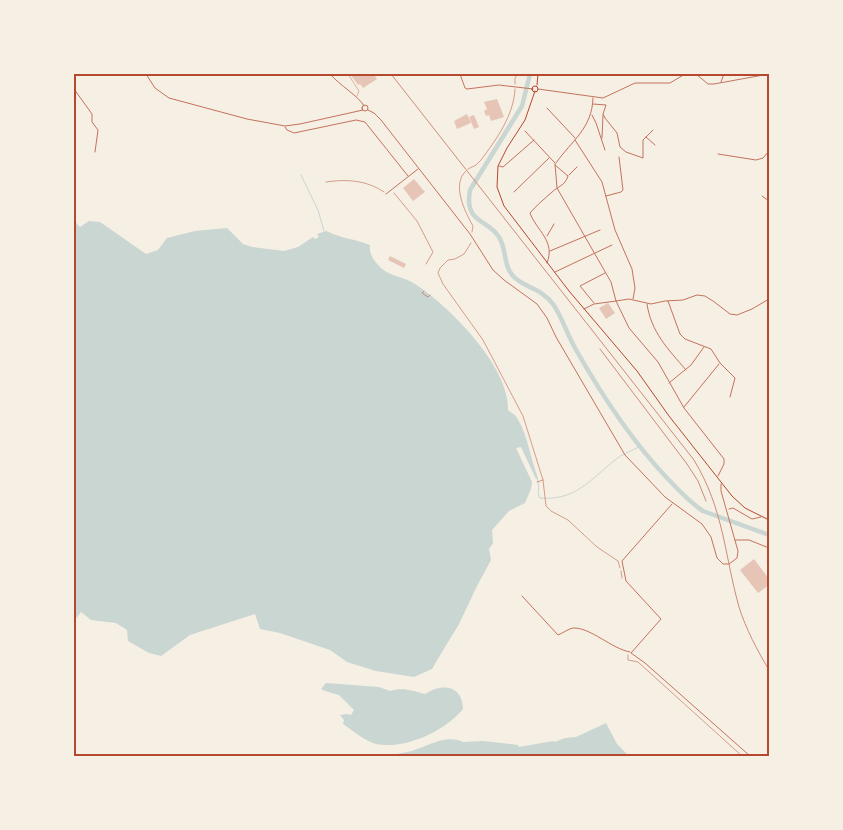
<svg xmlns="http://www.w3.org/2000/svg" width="843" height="830" viewBox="0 0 843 830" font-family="Montserrat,sans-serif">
	<rect width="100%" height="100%" fill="#f6efe4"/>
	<path fill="#c9d6d2" d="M 74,221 L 80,227 L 89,221 L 100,222 L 146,254 L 158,250 L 167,238 L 195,231 L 227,228 L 243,244 L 252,247 L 284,251 L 298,247 L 313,237 L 315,239 L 319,237 L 317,234 L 326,231 C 340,238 355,239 370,245 C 369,255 374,261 381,268 C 391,277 405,277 415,284 C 449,306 510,367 508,410 C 511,413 515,414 517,418 C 527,433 531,460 538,478 L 536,479 L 521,447 L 516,448 L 532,482 L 531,489 L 525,503 L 509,511 L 492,530 L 493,543 L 489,549 L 491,560 L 477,586 L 459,624 L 436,662 L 432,669 L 414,677 L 376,671 L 347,662 L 330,650 L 280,633 L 260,629 L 255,614 L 190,635 L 161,656 L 149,653 L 128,641 L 127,630 L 116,623 L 91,620 L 81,612 L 74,621 Z
		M 326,683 L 379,687 L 390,691 C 403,687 412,691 425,694 C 429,692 435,688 440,688 C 455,685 463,696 463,709 C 445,731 405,750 376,744 C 365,741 352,730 343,724 L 344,720 L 340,715 L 347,714 L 351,715 L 354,710 L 339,695 L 325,691 L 321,689 Z
		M 606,723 L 617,744 L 629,756 L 388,756 C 396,754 404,753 412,751 C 428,746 446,734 463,742 L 483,741 L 518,745 L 519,747 L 553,741 L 555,742 L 565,738 L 576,737 Z"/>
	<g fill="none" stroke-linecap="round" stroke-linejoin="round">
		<path stroke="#c9d6d2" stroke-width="1" d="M 301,175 L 318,210 L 324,231
			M 74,212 L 76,224
			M 537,478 C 541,486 536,493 540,498 C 575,501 590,480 615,460 C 622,454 631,451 639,447"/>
		<path stroke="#c9d6d2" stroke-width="4.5" d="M 530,74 L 522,106 L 470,190 C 464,224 487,218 499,237 C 507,250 503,265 513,276 C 524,288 540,287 553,304 C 562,317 567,334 575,348 C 601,394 630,439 667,478 C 678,489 689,502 703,511 L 769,535"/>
	</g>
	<path fill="#e6c5b7" d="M 350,74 L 373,74 L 377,79 L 363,88 L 360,84 L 358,85 Z
		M 497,99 L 504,117 L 491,121 L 489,115 L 486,116 L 484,111 L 487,109 L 484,102 Z
		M 467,114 L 471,123 L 457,129 L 454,121 Z
		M 474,115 L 479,127 L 474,129 L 469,117 Z
		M 414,179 L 425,192 L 413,201 L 403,188 Z
		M 390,256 L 406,264 L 404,268 L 388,260 Z
		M 608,303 L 615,313 L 606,319 L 599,308 Z
		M 754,559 L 769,579 L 769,585 L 758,593 L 740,570 Z"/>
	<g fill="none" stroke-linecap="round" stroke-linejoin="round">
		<path stroke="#b5482f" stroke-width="0.5" d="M 515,84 L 515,78 L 518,74
			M 468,169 L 476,165 L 481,160 C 496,140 514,115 515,89
			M 466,171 C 451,184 465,212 473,226 L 472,232
			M 326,182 C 347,179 366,180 384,192
			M 394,193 L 417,221 L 433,252 L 426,264
			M 471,243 L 464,254 L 455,259 L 448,260 L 440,268 L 438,273 L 443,284 L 483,340 L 523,416 L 543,480 L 546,506 L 551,511 L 568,520 L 597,547 L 618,561 L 620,568
			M 424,291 L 422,293 L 428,297 L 430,295
			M 537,482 L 543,480
			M 621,571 L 622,578
			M 628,655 L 628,660 L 638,662 L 742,756"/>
		<path stroke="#c5725c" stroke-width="0.5" d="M 348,74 L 359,91 L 357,96"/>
		<path stroke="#c5725c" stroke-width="1" d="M 460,74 L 465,88 L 467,89 L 499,85 L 533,89
			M 578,74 L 585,75 L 590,74
			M 721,82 L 724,74
			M 74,89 L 92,114 L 92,122 L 98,130 L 95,152
			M 593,104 L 606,105 L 603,114 L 605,118 L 617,133 L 620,147 L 626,152 L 643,158 L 643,140 L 653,130
			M 547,108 L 575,138
			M 592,115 L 596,123 L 605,150
			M 285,127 L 287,130 L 294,133 L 356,120 L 365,122 L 408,176
			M 525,131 L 555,163
			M 646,137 L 655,145
			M 602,138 L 603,115
			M 575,140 L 602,182 L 615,230 L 632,269 L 635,288 L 633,299
			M 718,154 L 756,160 L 763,158 L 769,151
			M 556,163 C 572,140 592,129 593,98
			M 555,164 L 557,188 L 611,282 L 616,301 L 629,328 L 658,362 L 684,408 L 724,459 L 724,464 L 718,476
			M 499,166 L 503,167 L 534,140
			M 569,175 L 577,167
			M 514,192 L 549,158
			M 386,194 L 418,169
			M 606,196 L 621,192 L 623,190 L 619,157
			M 762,196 L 769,201
			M 547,236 L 554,224
			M 550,251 L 600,230
			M 547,263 C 556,241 536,230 530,213 C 536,206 544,199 551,193 C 558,186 565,186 568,176 L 555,165
			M 555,272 L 612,245
			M 668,301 L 680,334 L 685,339 L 711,349 L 720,363 L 735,378 L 730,397
			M 594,303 L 580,286 L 605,273
			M 647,304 C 651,332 668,349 686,370
			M 669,383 L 691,365 L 704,347
			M 684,407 L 719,364
			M 672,504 L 622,561 L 626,581 L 661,619 L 631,653 L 645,663 L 750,756
			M 735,540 L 749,540 L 769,548
			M 522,596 L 558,635 C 563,633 568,629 573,628 C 590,627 612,649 630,652"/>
		<path stroke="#c5725c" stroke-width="1" d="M 146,74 L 155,88 L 169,98 L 247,119 L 285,126 L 300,124 L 363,110
			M 330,74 C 339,85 360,97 364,106
			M 696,74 L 708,84 L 714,84 L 769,74
			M 538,89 L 603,98 L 635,83 L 670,83 L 685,74
			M362 108a3 3 0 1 1 6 0a3 3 0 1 1-6 0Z
			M 368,110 L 374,113 L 381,120 L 470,234 L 493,270 L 504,280 L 537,304 L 547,318 L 556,337 L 625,455 L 665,497 L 702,524 L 711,537 L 717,558 L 723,564 L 729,564 L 737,558 L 738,551 L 721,491 L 721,484
			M 584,309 L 594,304 L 616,301 L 629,299 L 651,304 L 665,301 L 683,300 L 697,295 L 705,296 L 713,301 L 730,314 L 737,315 L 752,309 L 769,299
			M 729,509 L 733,508 L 752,519 L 761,517"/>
		<path stroke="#b5482f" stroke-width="1" d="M 537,85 L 538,74
			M532 89a3 3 0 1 1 6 0a3 3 0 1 1-6 0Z
			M 535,91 L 525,120 L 507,148 L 498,166 L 497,187 L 504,206 L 569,291 L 637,371 L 669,416 L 732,496 L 745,508 L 769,520"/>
		<path stroke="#cf8b77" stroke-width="1" d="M 391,74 L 694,460 C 724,510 724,553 739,607 C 746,629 757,650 769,670
			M 600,349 L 687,464 L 698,481 L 706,501"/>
	</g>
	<rect width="843" height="830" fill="none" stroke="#f6efe4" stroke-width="150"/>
	<rect x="75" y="75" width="693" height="680" fill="none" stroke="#b5482f" stroke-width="2"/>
</svg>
